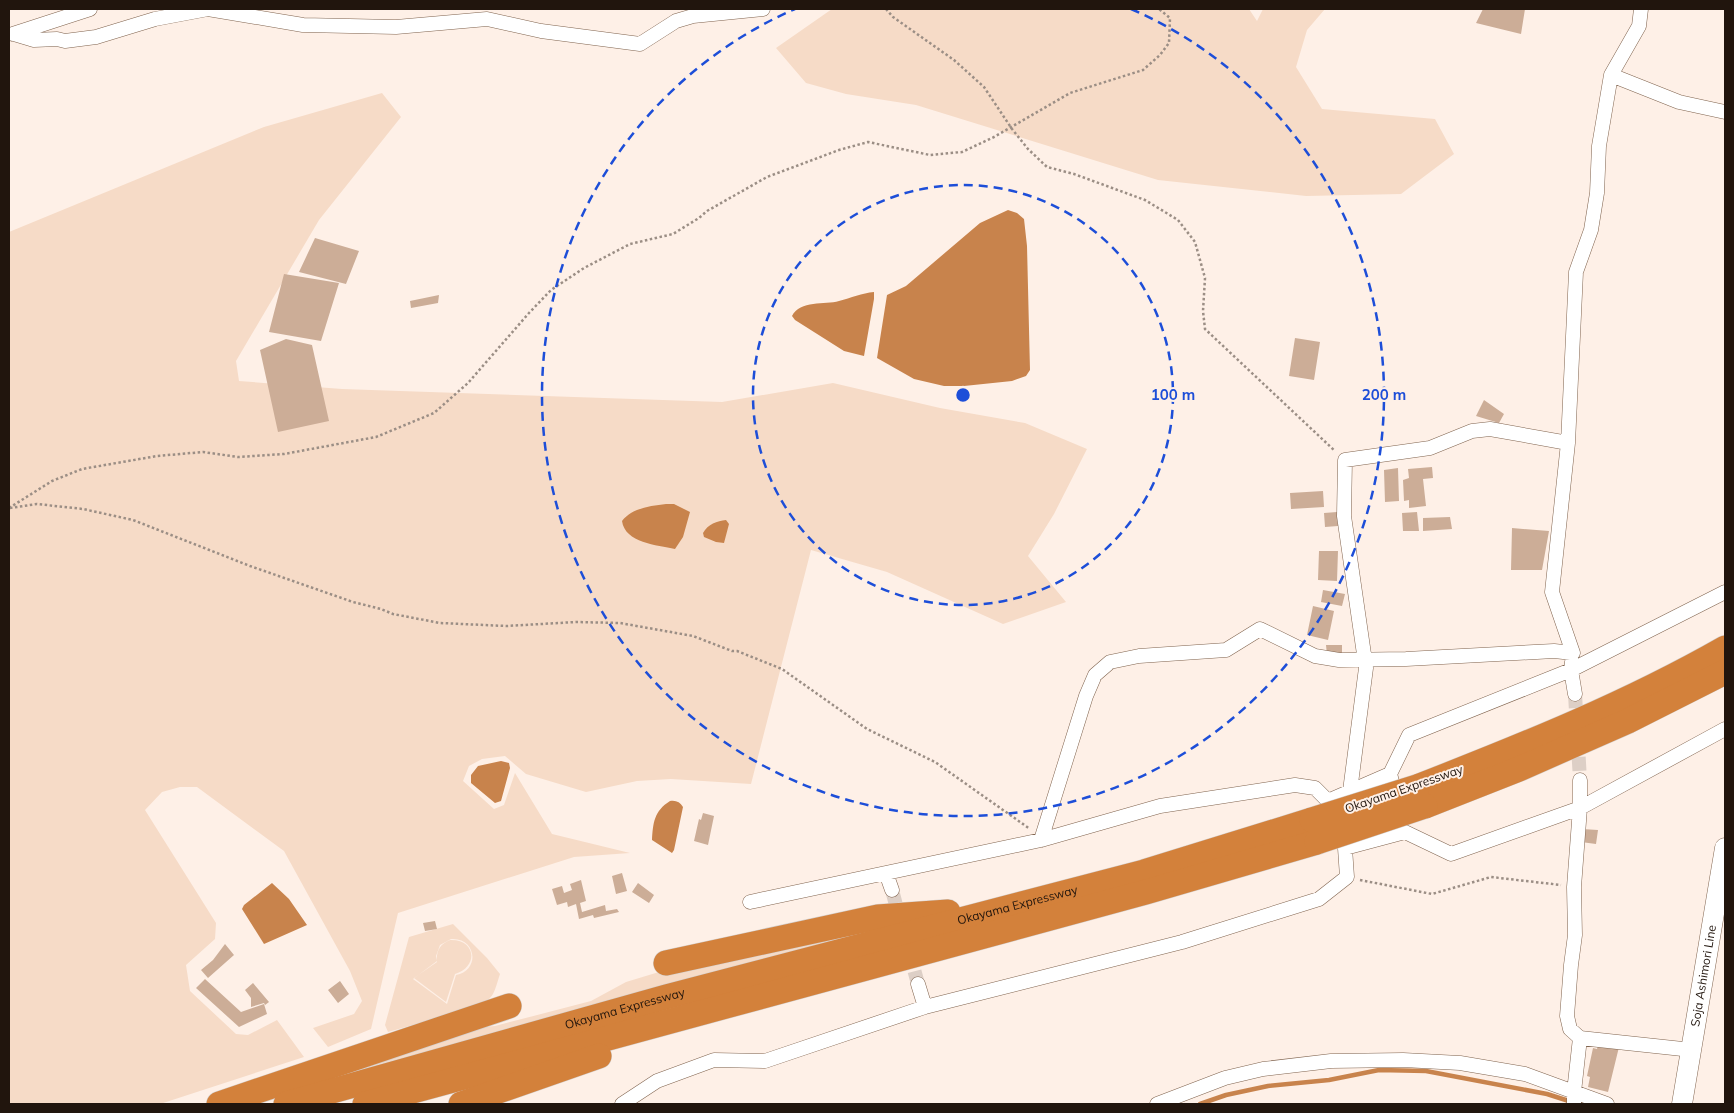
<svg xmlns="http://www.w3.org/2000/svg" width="1734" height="1113" viewBox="0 0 1734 1113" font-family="Mulish,sans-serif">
	<rect width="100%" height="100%" fill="#fef0e7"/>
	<path fill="#f6dbc7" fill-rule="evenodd" d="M 832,9 L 1249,9 L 1257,21 L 1263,9 L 1325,9 L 1307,30 L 1296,67 L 1322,109 L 1435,119 L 1454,154 L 1401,194 L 1306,196 L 1158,180 L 916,105 L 846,94 L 806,83 L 776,48 Z
		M 382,93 L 401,117 L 319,220 L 236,361 L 239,381 L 342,389 L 722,402 L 833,383 L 940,408 L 1025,423 L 1087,449 L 1054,514 L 1028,556 L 1066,602 L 1003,624 L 887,572 L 811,550 L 751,784 L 671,779 L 637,781 L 586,792 L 526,774 L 505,756 L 482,759 L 469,766 L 463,781 L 494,809 L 504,805 L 515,773 L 552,834 L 630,853 L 574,857 L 398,913 L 371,1029 L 328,1047 L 313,1028 L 354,1014 L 362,1001 L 350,971 L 284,851 L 197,787 L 180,787 L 162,792 L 145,810 L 216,923 L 215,939 L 186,965 L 190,991 L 236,1034 L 248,1035 L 277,1020 L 304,1057 L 160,1104 L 9,1104 L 9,232 L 264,127 Z
		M 916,919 L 288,1089 L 462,1029 L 495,1026 L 591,1001 L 626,982 L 659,972 Z
		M 453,924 L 487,958 L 500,974 C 494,992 495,998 477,1007 L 388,1032 L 385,1025 L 409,937 ZM 451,939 C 476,937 481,970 456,975 L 447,1004 L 413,979 L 437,961 L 436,956 L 440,945 Z
		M 450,940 C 476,939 479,967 455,974 L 446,1002 L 414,978 L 437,962 C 436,951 440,944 450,940 Z"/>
	<path fill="#c8834c" d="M 1008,210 L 1017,213 L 1024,219 L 1027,246 L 1030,370 L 1026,376 L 1012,381 L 964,386 L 944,386 L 914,379 L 877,358 L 887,295 L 906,286 L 980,223 Z
		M 874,292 L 874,299 L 864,356 L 844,351 L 795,320 L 792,316 C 800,300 825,305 839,301 C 851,298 862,293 874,292 Z
		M 666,504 L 674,504 L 690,512 L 683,537 L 675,549 C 657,545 625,543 622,521 C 632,508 650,506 666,504 Z
		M 726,520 L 729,524 L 724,543 L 716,542 L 704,537 L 703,533 C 708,524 717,521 726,520 Z
		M 501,761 L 509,763 L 510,768 L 501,801 L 495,803 L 471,783 L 471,775 L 478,766 Z
		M 670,801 C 676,800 680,802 683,807 L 674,850 L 672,853 L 652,840 C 653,823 654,811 670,801 Z
		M 272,883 L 289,899 L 307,925 L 264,944 L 242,909 L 244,905 Z"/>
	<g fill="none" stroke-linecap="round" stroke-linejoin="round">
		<path stroke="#c8834c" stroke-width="4.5" d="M 1200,1104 L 1226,1095 L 1268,1086 L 1329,1080 L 1379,1070 L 1426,1071 L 1547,1094 L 1572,1102"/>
	</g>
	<path fill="#ccad97" d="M 1483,9 L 1525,9 L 1521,34 L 1476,23 Z
		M 315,238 L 359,251 L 346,284 L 299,272 Z
		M 284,274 L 339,283 L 321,341 L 269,332 Z
		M 439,295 L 438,303 L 411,308 L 410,301 Z
		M 1295,338 L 1320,342 L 1314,380 L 1289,376 Z
		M 286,339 L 312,345 L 329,421 L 278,432 L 260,350 Z
		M 1484,400 L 1504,414 L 1499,423 L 1476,416 Z
		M 1432,467 L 1433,478 L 1423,479 L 1426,506 L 1409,508 L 1409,500 L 1404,501 L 1403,480 L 1409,478 L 1408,469 Z
		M 1398,468 L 1399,501 L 1385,502 L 1384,470 Z
		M 1323,491 L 1324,507 L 1291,509 L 1290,493 Z
		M 1337,512 L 1338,526 L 1325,527 L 1324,513 Z
		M 1417,512 L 1419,531 L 1403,531 L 1402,513 Z
		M 1450,517 L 1452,529 L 1423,531 L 1423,518 Z
		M 1512,528 L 1549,531 L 1542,570 L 1511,570 Z
		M 1319,551 L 1338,551 L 1337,581 L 1318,580 Z
		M 1323,590 L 1345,594 L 1342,606 L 1321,602 Z
		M 1313,606 L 1334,611 L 1328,640 L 1307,635 Z
		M 1326,645 L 1342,645 L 1342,655 L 1327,655 Z
		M 703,813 L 714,816 L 708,845 L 694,841 L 699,819 L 701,820 Z
		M 1582,829 L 1598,830 L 1596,844 L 1581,842 Z
		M 622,873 L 627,891 L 616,894 L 612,876 Z
		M 581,880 L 586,901 L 580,903 L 582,912 L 605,905 L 606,911 L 617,909 L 619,912 L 594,918 L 593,915 L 579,919 L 576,904 L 568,907 L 567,902 L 557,905 L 552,889 L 562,886 L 564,893 L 572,890 L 570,884 Z
		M 638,883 L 654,895 L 649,903 L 632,892 Z
		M 435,921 L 437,929 L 425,931 L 423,923 Z
		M 225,944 L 234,955 L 208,978 L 201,970 L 213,960 Z
		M 205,979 L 241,1012 L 264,1004 L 267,1014 L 239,1027 L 196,988 Z
		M 340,981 L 349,994 L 338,1003 L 328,990 Z
		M 253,983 L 269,1002 L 265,1005 L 264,1003 L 251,1007 L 251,998 L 245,990 Z
		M 1599,1042 L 1619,1047 L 1608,1092 L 1588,1087 L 1590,1077 L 1587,1076 L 1593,1048 L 1597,1049 Z"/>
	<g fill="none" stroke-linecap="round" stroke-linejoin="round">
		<path stroke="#ddcfc6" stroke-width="14" stroke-dasharray="14 7" stroke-linecap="butt" d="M 1575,694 L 1580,780
			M 892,890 L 900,920
			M 909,951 L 918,984"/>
		<defs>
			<path id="minor" d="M 13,34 L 90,9
				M 14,34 L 34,40 L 57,39 L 65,41 L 96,37 L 155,19 L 208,9 L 303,25 L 396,27 L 487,19 L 541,31 L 640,44 L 676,21 L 693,16 L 763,9
				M 1611,75 L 1679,102 L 1725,112
				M 1572,662 L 1571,670 L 1575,694
				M 1580,780 L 1580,808 L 1725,729
				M 1350,791 L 1366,668 L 1344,516 L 1345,460 L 1430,448 L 1472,431 L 1490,429 L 1568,443
				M 1397,800 L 1390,774 L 1409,735 L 1571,670 L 1725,592
				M 1328,801 L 1390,774
				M 1041,840 L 1086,696 L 1095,675 L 1110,662 L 1139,656 L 1226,650 L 1260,629 L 1315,656 L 1339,660 L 1406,659 L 1554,651 L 1573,653 L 1552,592 L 1568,443 L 1576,272 L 1591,230 L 1597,193 L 1599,146 L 1611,75 L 1639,26 L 1641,9
				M 1345,848 L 1405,832 L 1451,854 L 1580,808 L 1574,887 L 1575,935 L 1571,965 L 1567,1016 L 1570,1029 L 1580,1038 L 1692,1050
				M 886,873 L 892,890
				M 918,984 L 925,1007
				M 622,1104 L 657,1081 L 714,1060 L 765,1061 L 925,1007 L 1182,942 L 1319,899 L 1347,877 L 1345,848 L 1328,801 L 1315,788 L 1295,785 L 1160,806 L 1041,840 L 750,902
				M 1157,1104 L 1225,1078 L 1263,1069 L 1331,1061 L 1403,1060 L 1460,1063 L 1525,1074 L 1607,1104
				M 1574,1104 L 1574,1092 L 1580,1038"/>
			<g id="secondary">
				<path id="s1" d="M 1682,1104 L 1725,848"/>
			</g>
			<g id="motorway">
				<path d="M 1417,787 C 1522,746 1627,704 1725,648"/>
				<path d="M 1425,806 L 1519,769 L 1628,721 L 1725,672"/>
				<path d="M 666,963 L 878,917 L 948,912"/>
				<path d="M 219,1104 L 509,1006"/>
				<path id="s2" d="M 286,1104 L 666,997 L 1144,872 L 1312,820"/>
				<path d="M 365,1104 L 1146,892 L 1317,842"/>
				<path d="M 461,1104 L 599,1056"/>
			</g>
		</defs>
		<use href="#minor" stroke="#80644f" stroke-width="15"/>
		<use href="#secondary" stroke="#80644f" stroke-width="21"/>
		<use href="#motorway" stroke="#d3d0cf" stroke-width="26"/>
		<path stroke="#9b8e85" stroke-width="2.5" stroke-dasharray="2.5 2.5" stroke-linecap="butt" d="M 886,9 L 893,17 L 954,60 L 984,87 L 1012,129 L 1028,149 L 1047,167 L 1074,174 L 1145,200 L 1178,220 L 1195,242 L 1205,278 L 1203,311 L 1205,329 L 1335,451
			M 9,508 L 52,481 L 82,469 L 157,456 L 203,452 L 238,457 L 284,454 L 376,437 L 434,413 L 468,383 L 529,313 L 551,290 L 584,268 L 630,244 L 673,234 L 699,218 L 707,211 L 767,177 L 839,150 L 868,142 L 930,155 L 962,152 L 994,137 L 1070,93 L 1143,70 L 1160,55 L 1169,43 L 1170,18 L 1159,9
			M 10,508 L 37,504 L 83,509 L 133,520 L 250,566 L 353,602 L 381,609 L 393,614 L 440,623 L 506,626 L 576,622 L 620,623 L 693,636 L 732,651 L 737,651 L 782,669 L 867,729 L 935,762 L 1030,829
			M 1360,880 L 1432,894 L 1491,877 L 1561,885"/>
		<use href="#minor" stroke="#fff" stroke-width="14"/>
		<use href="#secondary" stroke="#fff" stroke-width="20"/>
		<use href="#motorway" stroke="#d3813b" stroke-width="25"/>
		<defs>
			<path id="motorway-bridge" d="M 1312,820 L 1417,787
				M 1317,842 L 1425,806"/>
		</defs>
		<use href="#motorway-bridge" stroke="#d3d0cf" stroke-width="26" stroke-linecap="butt"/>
		<use href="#motorway-bridge" stroke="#d3813b" stroke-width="25"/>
	</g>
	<g fill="none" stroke="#1d4ed8" stroke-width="2.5" stroke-dasharray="9 6">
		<circle cx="963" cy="395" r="210"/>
		<path d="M1131 9A421 421 0 1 1 795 9"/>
	</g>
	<g text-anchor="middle" stroke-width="4" stroke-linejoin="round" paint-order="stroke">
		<g font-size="12" fill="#21150d" stroke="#fef0e7">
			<text transform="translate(1404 789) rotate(-19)" y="4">Okayama Expressway</text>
			<text dy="4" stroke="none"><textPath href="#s2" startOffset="758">Okayama Expressway</textPath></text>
			<text dy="4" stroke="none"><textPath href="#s1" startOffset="130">Soja Ashimori Line</textPath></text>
			<text dy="4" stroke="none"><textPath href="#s2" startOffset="352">Okayama Expressway</textPath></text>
		</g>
	</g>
	<circle cx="963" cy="395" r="8" fill="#1d4ed8" stroke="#fef0e7" stroke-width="2.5"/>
	<g font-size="15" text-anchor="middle" font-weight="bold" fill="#1d4ed8" stroke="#fef0e7" stroke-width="4" stroke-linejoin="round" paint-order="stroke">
		<text x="1173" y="400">100 m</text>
		<text x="1384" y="400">200 m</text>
	</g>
	<rect width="1734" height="1113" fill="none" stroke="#21150d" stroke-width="20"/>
</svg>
